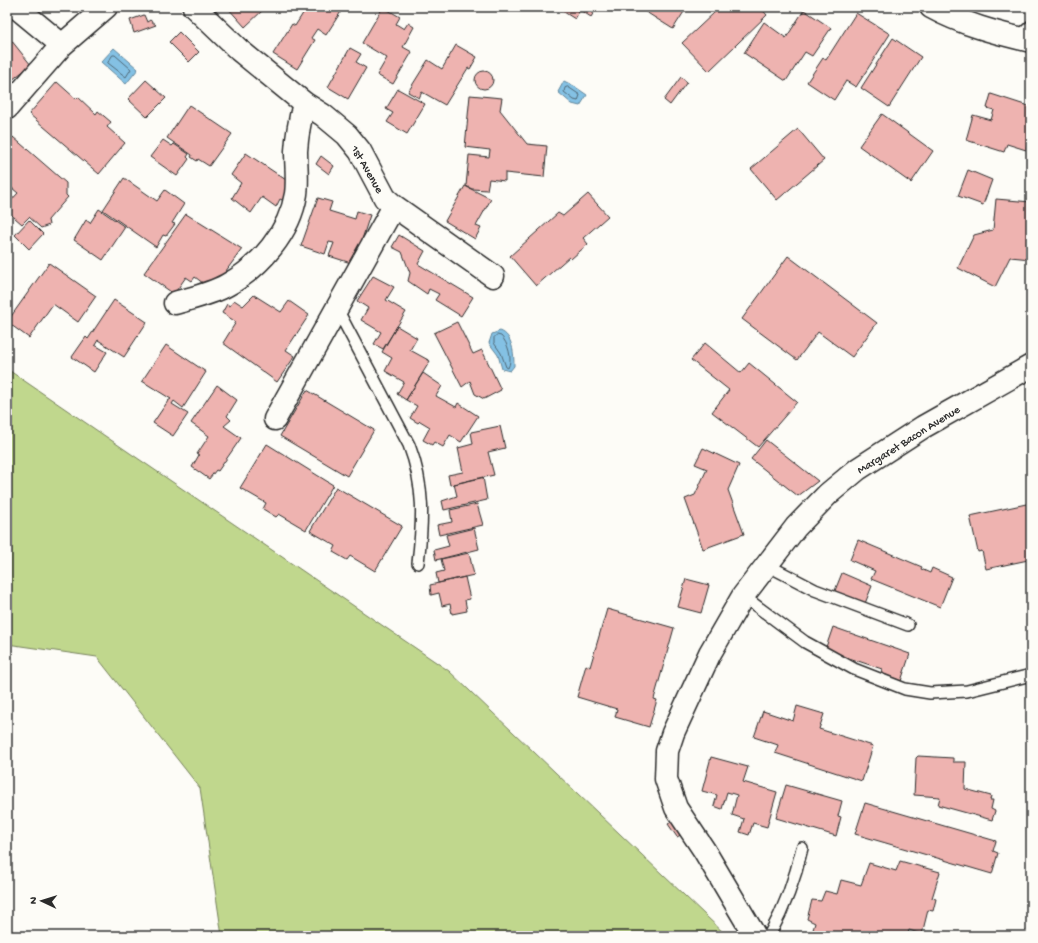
<svg xmlns="http://www.w3.org/2000/svg" width="1038" height="943" viewBox="0 0 1038 943" font-family="'Gochi Hand',sans-serif">
	<rect width="100%" height="100%" fill="#fdfcf7"/>
	<filter id="ink" filterUnits="userSpaceOnUse"><feTurbulence type="fractalNoise" baseFrequency=".025" numOctaves="2"/><feDisplacementMap in="SourceGraphic" scale="8" xChannelSelector="R" yChannelSelector="G"/><feConvolveMatrix kernelMatrix="1 2 1 2 8 2 1 2 1" color-interpolation-filters="sRGB"/></filter>
	<g filter="url(#ink)">
		<path fill="#c0d78d" stroke="#76815c" d="M 7,369 L 449,671 L 727,936 L 222,936 L 200,788 L 97,657 L 7,644 Z"/>
		<path fill="#84c1e4" stroke="#60859a" d="M 114,48 L 138,69 L 126,84 L 101,62 Z
			M 564,81 L 574,86 L 587,95 L 580,106 L 572,104 L 558,92 Z
			M 500,331 C 513,335 514,355 514,366 L 510,371 L 502,369 L 498,355 L 489,343 L 492,334 Z"/>
		<g fill="none" stroke-linecap="round" stroke-linejoin="round">
			<path stroke="#4f6775" stroke-width="1" d="M 113,55 L 115,55 L 131,69 L 126,77 L 108,63 Z
				M 568,87 L 580,95 L 578,101 L 574,100 L 564,92 L 565,88 Z
				M 497,335 L 501,336 C 508,343 513,359 508,368 L 506,367 L 501,353 L 494,343 L 494,338 Z"/>
		</g>
		<path fill="#eeb3b0" stroke="#2b2b2b" d="M 227,7 L 262,7 L 264,9 L 245,27 Z
			M 307,7 L 344,7 L 326,35 L 317,29 L 311,38 L 315,40 L 297,69 L 273,54 L 292,24 L 295,26 Z
			M 383,7 L 400,17 L 396,24 L 404,29 L 408,23 L 414,27 L 403,47 L 412,52 L 393,84 L 377,75 L 387,58 L 362,43 Z
			M 556,7 L 597,7 L 591,17 L 580,10 L 575,19 Z
			M 638,7 L 687,7 L 673,29 Z
			M 760,7 L 767,15 L 709,71 L 682,43 L 715,12 L 714,7 Z
			M 804,10 L 831,28 L 812,56 L 805,52 L 786,81 L 744,53 L 764,22 L 786,38 Z
			M 856,13 L 890,34 L 856,87 L 846,81 L 834,100 L 807,82 L 823,58 L 826,60 Z
			M 144,15 L 147,22 L 150,20 L 156,25 L 134,33 L 130,20 Z
			M 179,32 L 199,52 L 189,62 L 169,42 Z
			M 7,35 L 31,65 L 7,84 Z
			M 893,38 L 921,57 L 889,107 L 861,88 Z
			M 456,45 L 477,57 L 470,69 L 468,68 L 445,105 L 422,92 L 419,98 L 408,92 L 428,60 L 442,69 Z
			M 350,48 L 361,54 L 356,62 L 366,68 L 348,99 L 328,87 Z
			M475 80a9 9 0 1 1 18 0a9 9 0 1 1-18 0Z
			M 681,77 L 687,82 L 670,105 L 664,100 Z
			M 146,80 L 166,98 L 147,117 L 128,99 Z
			M 57,82 L 76,99 L 78,97 L 96,114 L 98,111 L 111,122 L 107,127 L 125,143 L 99,174 L 29,114 Z
			M 398,89 L 425,104 L 407,134 L 387,122 L 393,113 L 386,109 Z
			M 991,94 L 1028,106 L 1031,103 L 1031,136 L 1026,150 L 1007,144 L 1004,152 L 966,140 L 973,115 L 991,120 L 994,110 L 987,108 Z
			M 470,95 L 502,98 L 500,110 L 527,144 L 547,146 L 544,177 L 505,173 L 505,181 L 489,179 L 487,190 L 472,189 L 466,186 L 469,155 L 489,157 L 490,150 L 465,147 Z
			M 189,105 L 232,134 L 209,166 L 198,159 L 197,161 L 191,157 L 192,155 L 167,138 Z
			M 882,114 L 933,151 L 911,183 L 859,146 Z
			M 798,129 L 824,160 L 777,200 L 751,169 Z
			M 13,137 L 66,183 L 66,195 L 68,197 L 48,220 L 49,225 L 41,228 L 29,217 L 22,224 L 7,211 L 7,205 L 18,193 L 7,184 L 7,144 Z
			M 163,140 L 172,146 L 174,144 L 189,154 L 187,157 L 189,159 L 177,176 L 150,157 Z
			M 246,153 L 292,184 L 288,192 L 282,200 L 280,199 L 276,207 L 262,197 L 251,213 L 232,198 L 241,183 L 231,175 Z
			M 321,156 L 334,166 L 329,174 L 316,164 Z
			M 968,170 L 992,180 L 983,205 L 958,196 Z
			M 124,178 L 157,201 L 165,190 L 184,204 L 172,223 L 175,224 L 166,236 L 163,235 L 156,247 L 103,210 Z
			M 465,186 L 491,199 L 476,226 L 481,228 L 475,239 L 445,221 Z
			M 588,194 L 608,216 L 583,238 L 588,244 L 571,259 L 569,257 L 536,286 L 510,256 L 558,213 L 563,216 Z
			M 318,198 L 332,202 L 329,211 L 355,219 L 357,211 L 370,215 L 354,264 L 329,256 L 334,243 L 329,242 L 325,254 L 301,246 Z
			M 996,199 L 1031,202 L 1031,259 L 1010,257 L 995,287 L 958,268 L 974,235 L 993,230 Z
			M 99,209 L 125,227 L 103,260 L 74,240 L 86,220 L 90,223 Z
			M 186,214 L 242,249 L 212,290 L 195,277 L 192,281 L 186,277 L 174,294 L 144,273 Z
			M 29,220 L 43,234 L 29,249 L 15,235 Z
			M 399,235 L 425,251 L 418,264 L 473,297 L 461,316 L 435,300 L 439,294 L 429,289 L 427,294 L 408,281 L 410,273 L 402,252 L 392,247 Z
			M 788,256 L 877,323 L 852,357 L 818,332 L 797,360 L 742,319 Z
			M 49,263 L 96,296 L 78,322 L 53,304 L 29,338 L 7,322 Z
			M 373,276 L 394,287 L 386,300 L 406,312 L 383,349 L 374,344 L 381,332 L 361,320 L 368,308 L 357,301 Z
			M 254,295 L 281,312 L 289,301 L 309,315 L 286,350 L 295,356 L 277,382 L 223,343 L 236,322 L 222,313 L 227,304 L 230,306 L 234,300 L 243,306 Z
			M 114,300 L 147,322 L 124,357 L 98,340 L 95,345 L 107,352 L 94,372 L 72,357 L 86,337 L 88,339 Z
			M 457,322 L 473,354 L 482,350 L 501,390 L 484,399 L 475,394 L 470,381 L 462,387 L 434,333 Z
			M 397,326 L 417,338 L 410,350 L 430,361 L 406,400 L 397,394 L 404,382 L 385,371 L 392,358 L 382,352 Z
			M 705,343 L 741,373 L 749,363 L 797,402 L 758,447 L 712,412 L 729,390 L 691,360 Z
			M 166,345 L 206,372 L 183,408 L 174,401 L 172,404 L 188,414 L 173,436 L 153,423 L 168,401 L 171,399 L 142,381 Z
			M 423,373 L 442,386 L 436,396 L 456,407 L 458,403 L 478,416 L 461,442 L 450,435 L 443,447 L 434,442 L 432,445 L 423,440 L 430,427 L 420,421 L 418,423 L 410,418 L 417,406 L 406,400 Z
			M 217,385 L 237,400 L 227,416 L 231,420 L 224,426 L 241,438 L 218,471 L 216,470 L 209,479 L 192,467 L 199,455 L 197,454 L 209,436 L 191,423 Z
			M 307,390 L 374,430 L 347,476 L 280,436 Z
			M 500,426 L 505,448 L 488,452 L 494,475 L 450,485 L 448,475 L 463,472 L 458,448 L 473,444 L 471,432 Z
			M 766,440 L 818,481 L 798,496 L 751,459 Z
			M 267,444 L 333,485 L 306,530 L 279,514 L 276,517 L 263,509 L 266,503 L 240,488 Z
			M 703,448 L 739,465 L 728,490 L 744,534 L 703,549 L 685,499 L 695,495 L 707,469 L 695,464 Z
			M 483,477 L 487,500 L 444,510 L 442,501 L 457,496 L 454,484 Z
			M 336,487 L 402,526 L 375,571 L 350,556 L 347,560 L 333,552 L 336,546 L 310,531 Z
			M 1031,503 L 1031,572 L 1028,560 L 986,569 L 982,551 L 978,552 L 970,516 Z
			M 477,504 L 483,525 L 439,535 L 437,525 L 452,522 L 450,510 Z
			M 474,528 L 479,549 L 436,560 L 434,550 L 449,546 L 446,535 Z
			M 858,540 L 922,567 L 921,569 L 930,573 L 932,568 L 952,577 L 940,607 L 871,579 L 875,571 L 850,560 Z
			M 469,553 L 474,575 L 438,583 L 436,573 L 444,571 L 441,559 Z
			M 842,573 L 872,586 L 864,606 L 834,593 Z
			M 465,577 L 470,599 L 465,600 L 467,611 L 452,614 L 450,604 L 442,606 L 439,593 L 431,595 L 430,585 Z
			M 686,579 L 709,585 L 701,613 L 678,607 Z
			M 607,609 L 674,628 L 654,699 L 657,700 L 649,727 L 615,717 L 617,709 L 577,697 L 586,665 L 590,667 Z
			M 833,627 L 910,654 L 901,681 L 881,673 L 882,669 L 825,650 Z
			M 797,706 L 824,714 L 819,729 L 873,746 L 862,781 L 775,753 L 778,745 L 754,737 L 763,711 L 793,721 Z
			M 918,756 L 953,758 L 953,762 L 966,762 L 965,789 L 991,796 L 990,800 L 993,800 L 991,809 L 995,811 L 992,820 L 938,805 L 940,797 L 914,795 L 916,758 Z
			M 711,757 L 748,767 L 743,782 L 777,792 L 767,827 L 753,823 L 749,835 L 740,832 L 744,819 L 732,815 L 737,795 L 727,792 L 722,809 L 714,806 L 717,795 L 702,791 Z
			M 786,785 L 842,801 L 838,816 L 841,817 L 836,836 L 776,818 Z
			M 865,803 L 996,841 L 993,851 L 998,853 L 992,874 L 855,834 Z
			M 677,818 L 686,832 L 677,837 L 668,824 Z
			M 900,861 L 940,872 L 932,898 L 936,899 L 933,911 L 928,910 L 922,934 L 909,930 L 907,936 L 820,936 L 812,933 L 815,923 L 807,919 L 812,900 L 821,901 L 825,891 L 837,894 L 841,880 L 861,885 L 869,863 L 896,871 Z"/>
		<g fill="none" stroke-linecap="round" stroke-linejoin="round">
			<defs>
				<path id="service" d="M 1018,38 L 1031,26
					M 337,309 L 409,445 C 425,487 423,520 418,563
					M 767,565 L 815,590 L 908,625
					M 743,596 L 805,642 L 854,669 L 905,689 L 930,693 L 967,691 L 1031,675
					M 769,936 C 785,907 795,880 802,848"/>
				<path id="minor" d="M 16,7 L 62,45
					M 194,7 L 239,50 L 304,103 L 323,115 L 347,135 L 360,151 L 385,198 L 394,206 L 493,276
					M 931,7 C 962,24 996,33 1031,41
					M 7,108 L 62,45 L 106,7
					M 175,303 C 192,298 211,294 227,285 C 260,267 290,232 296,194 C 298,180 296,165 296,151 C 297,135 300,119 304,103
					M 275,419 L 394,206
					M 755,936 L 704,850 L 676,808 L 666,779 L 667,751 L 673,733 L 710,653 L 743,596 L 796,527 L 828,494 L 858,469 L 923,427 L 1031,366"/>
			</defs>
			<use href="#service" stroke="#2b2b2b" stroke-width="14"/>
			<use href="#minor" stroke="#2b2b2b" stroke-width="25"/>
			<use href="#service" stroke="#fdfcf7" stroke-width="11"/>
			<use href="#minor" stroke="#fdfcf7" stroke-width="22"/>
		</g>
	</g>
	<g text-anchor="middle" stroke-width="3" stroke-linejoin="round" paint-order="stroke">
		<g font-size="12" fill="#2b2b2b" stroke="#fdfcf7">
			<text transform="translate(368 169) rotate(60)" y="4">1st Avenue</text>
			<text transform="translate(908 439) rotate(-32)" y="4">Margaret Bacon Avenue</text>
		</g>
	</g>
	<rect width="1038" height="943" fill="none" stroke="#fdfcf7" stroke-width="24"/>
	<rect x="12" y="12" width="1014" height="919" fill="none" stroke="#2b2b2b" stroke-width="1.5" filter="url(#ink)"/>
	<g transform="translate(42 901) rotate(274)" stroke="#fdfcf7" stroke-width="3" paint-order="stroke">
	<path d="M0-3L7 15L0 10L-7 15Z" fill="#2b2b2b"/>
	<text y="-6" font-size="11" font-weight="bold" text-anchor="middle" fill="#2b2b2b">N</text>
	</g>
</svg>
